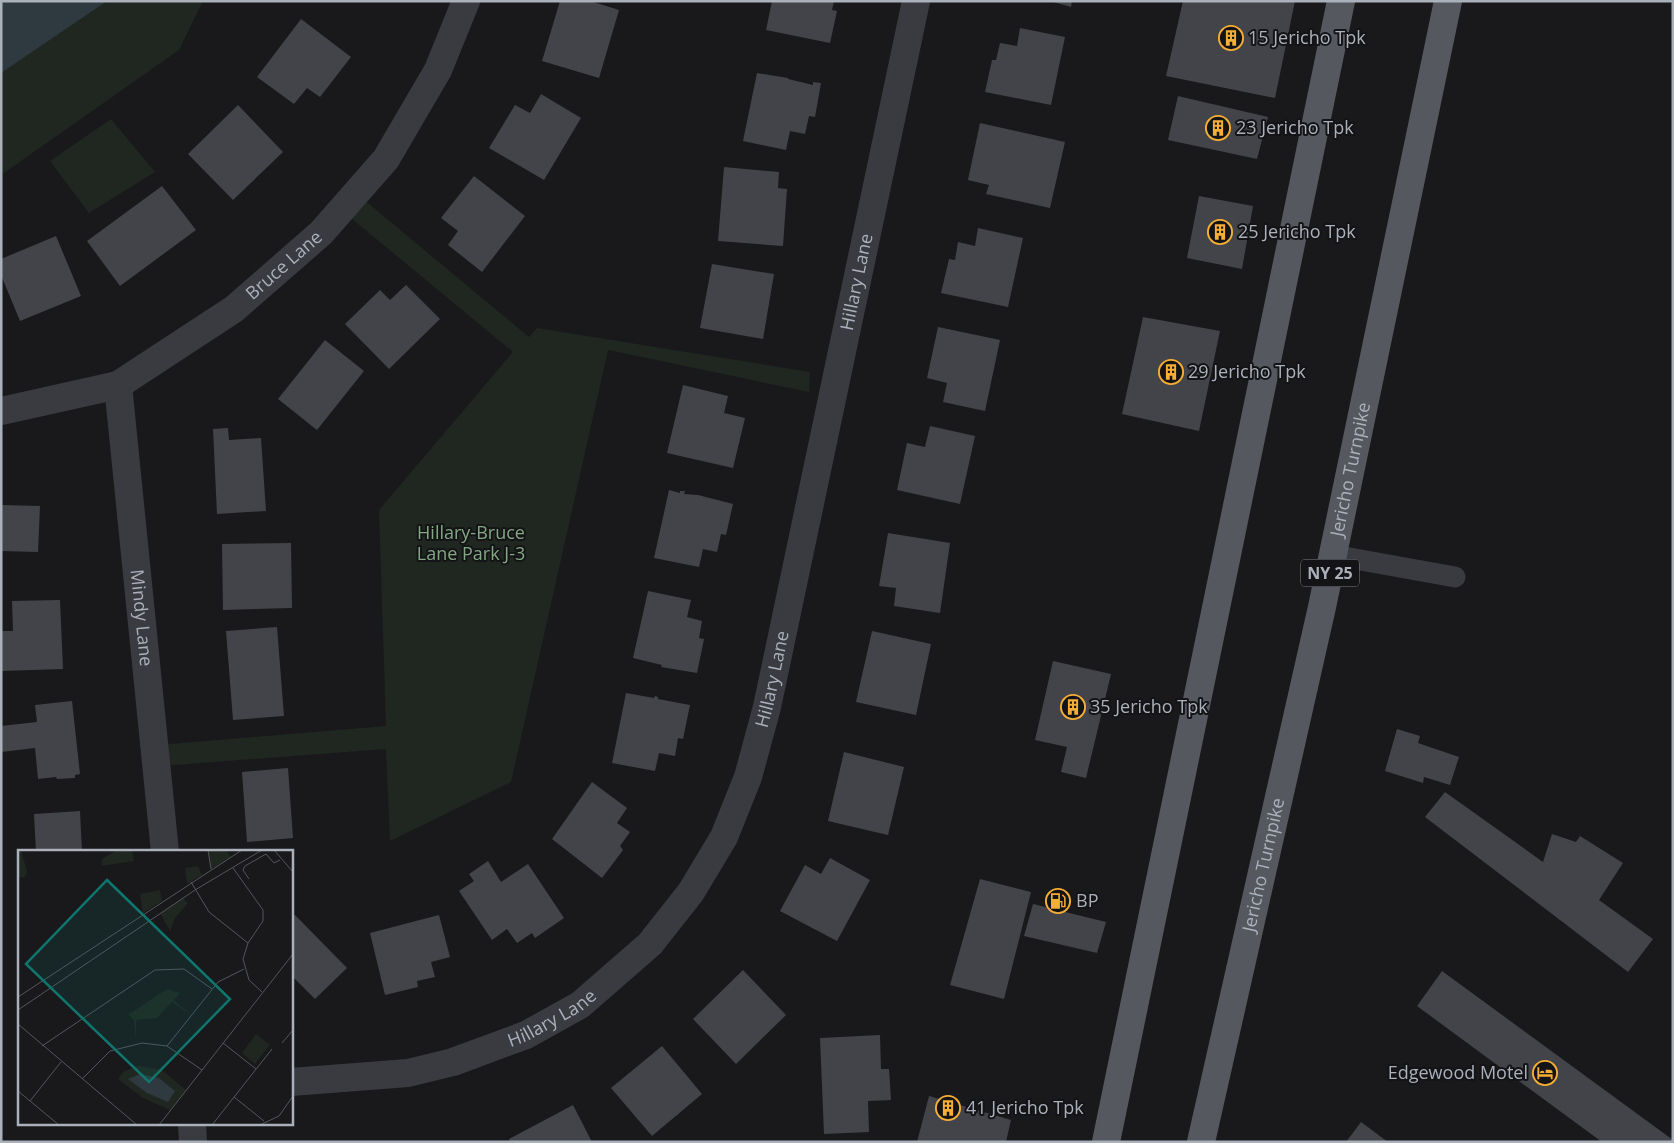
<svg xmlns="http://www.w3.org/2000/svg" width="1674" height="1143" viewBox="0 0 1674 1143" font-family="'Open Sans',sans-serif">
	<rect width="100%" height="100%" fill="#19191c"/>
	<path fill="#1f2720" d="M 1,1 L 203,1 L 179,50 L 1,175 Z
		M 111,119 L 155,172 L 89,213 L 50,161 Z
		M 363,199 L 529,337 L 537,328 L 810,372 L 809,392 L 608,350 L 511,782 L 390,841 L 386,749 L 161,766 L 158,745 L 386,726 L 379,510 L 513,352 L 346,214 Z"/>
	<path fill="#2e3940" d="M 1,1 L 107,1 L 1,73 Z"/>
	<path fill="#434449" d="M 560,1 L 590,1 L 619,10 L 599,78 L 542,61 Z
		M 772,1 L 834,1 L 832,10 L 837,11 L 830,43 L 766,30 Z
		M 1050,1 L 1072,1 L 1071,7 Z
		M 1183,1 L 1295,1 L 1275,98 L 1166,76 Z
		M 301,19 L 351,57 L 320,97 L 307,88 L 294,104 L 257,77 Z
		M 1020,28 L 1065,37 L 1051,105 L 985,92 L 992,60 L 996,60 L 1000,43 L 1017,46 Z
		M 757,73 L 788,78 L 788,79 L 813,85 L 813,82 L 821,83 L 815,117 L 809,116 L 805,134 L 790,131 L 786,150 L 743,141 Z
		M 541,94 L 581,118 L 544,180 L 489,148 L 515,105 L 530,113 Z
		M 1178,96 L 1268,117 L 1257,159 L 1168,140 Z
		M 238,105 L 283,152 L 233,200 L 188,154 Z
		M 980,123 L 1065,142 L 1050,208 L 986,194 L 989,185 L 968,180 Z
		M 724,167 L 779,172 L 778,188 L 787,189 L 783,246 L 718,241 Z
		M 474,176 L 525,216 L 482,272 L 448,245 L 458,231 L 441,218 Z
		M 162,186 L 196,230 L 120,286 L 87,241 Z
		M 1199,196 L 1253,206 L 1242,269 L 1187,258 Z
		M 978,228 L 1023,238 L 1008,307 L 941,293 L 949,259 L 955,260 L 958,242 L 975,246 Z
		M 56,236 L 81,296 L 20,321 L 1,275 L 1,259 Z
		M 712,264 L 774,274 L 763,339 L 700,328 Z
		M 406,285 L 440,319 L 389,369 L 345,324 L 380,290 L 390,300 Z
		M 1143,317 L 1220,331 L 1199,431 L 1122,414 Z
		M 938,327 L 1000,340 L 985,411 L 943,402 L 947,383 L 927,378 Z
		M 325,340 L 364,371 L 317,430 L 278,399 Z
		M 683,385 L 728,396 L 724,413 L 745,418 L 733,468 L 667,453 Z
		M 930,426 L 975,436 L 960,504 L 897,490 L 907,443 L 925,447 Z
		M 228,428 L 229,440 L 261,438 L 266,511 L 217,514 L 213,429 Z
		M 669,490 L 680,493 L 680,491 L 685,491 L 684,494 L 698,495 L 733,504 L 726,535 L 721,534 L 717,552 L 703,549 L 699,567 L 654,558 Z
		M 1,505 L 40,506 L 38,552 L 1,551 Z
		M 888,533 L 950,543 L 940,613 L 894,606 L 896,588 L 879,586 Z
		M 291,543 L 292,608 L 223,610 L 222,544 Z
		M 648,591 L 691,600 L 687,617 L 702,621 L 699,638 L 704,639 L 697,673 L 661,667 L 662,665 L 633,658 Z
		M 60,600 L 63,669 L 1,671 L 1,631 L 13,631 L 12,601 Z
		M 277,627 L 284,716 L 233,720 L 226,631 Z
		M 872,631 L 931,644 L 916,715 L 856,702 Z
		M 1053,661 L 1111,674 L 1086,778 L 1061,772 L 1067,747 L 1035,740 Z
		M 626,693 L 654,698 L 655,696 L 658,697 L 658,699 L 690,705 L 683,739 L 678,738 L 675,756 L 659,753 L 655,771 L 612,763 Z
		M 72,701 L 80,774 L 75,775 L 75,778 L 57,779 L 56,777 L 38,779 L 35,748 L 1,752 L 1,726 L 37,722 L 35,705 Z
		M 1397,729 L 1420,736 L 1418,743 L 1459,757 L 1450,785 L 1424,777 L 1423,783 L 1385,771 Z
		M 844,752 L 904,767 L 888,835 L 828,821 Z
		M 288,768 L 293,838 L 247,842 L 242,772 Z
		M 592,782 L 627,808 L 617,823 L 630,832 L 620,846 L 623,850 L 602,878 L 552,839 Z
		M 1445,792 L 1543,862 L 1552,834 L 1576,842 L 1580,836 L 1623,863 L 1599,900 L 1653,939 L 1628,972 L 1425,817 Z
		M 80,811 L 82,852 L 36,852 L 34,814 Z
		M 830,858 L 870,880 L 837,941 L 780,911 L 805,865 L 821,874 Z
		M 488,861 L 501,882 L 528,864 L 564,918 L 535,938 L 532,933 L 517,943 L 507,929 L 492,940 L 459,891 L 474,881 L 469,874 Z
		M 980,879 L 1031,892 L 1004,999 L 950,985 Z
		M 1033,904 L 1106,922 L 1097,953 L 1024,936 Z
		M 295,915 L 347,968 L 315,999 L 291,975 L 291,918 Z
		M 439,915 L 450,957 L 431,962 L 435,977 L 417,981 L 418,987 L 385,995 L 370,933 Z
		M 743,970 L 786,1015 L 736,1064 L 693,1019 Z
		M 1442,971 L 1673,1140 L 1673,1142 L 1602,1142 L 1417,1006 Z
		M 880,1035 L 881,1069 L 889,1069 L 891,1100 L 868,1101 L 869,1132 L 824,1134 L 820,1038 Z
		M 662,1046 L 702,1094 L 652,1136 L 611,1088 Z
		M 929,1096 L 1011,1120 L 1006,1142 L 917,1142 Z
		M 573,1105 L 592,1142 L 510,1142 L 509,1139 Z
		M 1361,1122 L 1388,1142 L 1346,1142 Z"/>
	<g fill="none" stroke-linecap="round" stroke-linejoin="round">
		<path stroke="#3a3b41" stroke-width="21" d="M 1333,555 L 1455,577"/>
		<g stroke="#3a3b41" stroke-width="28">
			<path id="s1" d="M 118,385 L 165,852"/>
			<path id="s2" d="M 1,411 L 118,385 L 234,309 L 321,233 L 386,159 L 438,70 L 466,1"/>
			<path id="s3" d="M 291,1082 L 408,1073 L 453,1062 L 526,1035 L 580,1005 L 650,944 L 691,892 L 724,837 L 748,777 L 767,707 L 916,1"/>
			<path d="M 192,1124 L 193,1142"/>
		</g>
		<g stroke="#565860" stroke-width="28">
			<path d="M 1106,1142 L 1341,1"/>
			<path id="s4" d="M 1201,1142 L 1322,607 L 1448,1"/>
		</g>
	</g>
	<defs>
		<symbol id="building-ring" viewBox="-11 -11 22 22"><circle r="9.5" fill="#141417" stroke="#f7ae35" stroke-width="1.5"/><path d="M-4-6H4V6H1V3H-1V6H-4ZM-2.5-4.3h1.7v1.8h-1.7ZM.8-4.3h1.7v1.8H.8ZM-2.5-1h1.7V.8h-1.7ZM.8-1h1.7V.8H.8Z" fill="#f7ae35"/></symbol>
		<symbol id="fuel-ring" viewBox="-11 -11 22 22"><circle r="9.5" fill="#141417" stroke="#f7ae35" stroke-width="1.5"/><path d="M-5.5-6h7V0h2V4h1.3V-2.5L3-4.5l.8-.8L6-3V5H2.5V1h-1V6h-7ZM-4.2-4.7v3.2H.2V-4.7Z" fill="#f7ae35"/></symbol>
		<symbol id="hotel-ring" viewBox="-11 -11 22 22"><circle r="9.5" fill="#141417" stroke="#f7ae35" stroke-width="1.5"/><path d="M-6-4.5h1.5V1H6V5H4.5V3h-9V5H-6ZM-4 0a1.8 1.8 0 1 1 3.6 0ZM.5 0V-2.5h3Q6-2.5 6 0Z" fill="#f7ae35"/></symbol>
	</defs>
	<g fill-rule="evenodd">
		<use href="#building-ring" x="1217" y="24" width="28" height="28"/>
		<use href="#building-ring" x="1204" y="114" width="28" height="28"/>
		<use href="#building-ring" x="1206" y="218" width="28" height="28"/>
		<use href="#building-ring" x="1157" y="358" width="28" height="28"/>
		<use href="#building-ring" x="1059" y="693" width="28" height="28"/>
		<use href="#fuel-ring" x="1044" y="887" width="28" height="28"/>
		<use href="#hotel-ring" x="1531" y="1059" width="28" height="28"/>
		<use href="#building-ring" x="934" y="1094" width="28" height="28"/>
	</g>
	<g text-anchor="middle" stroke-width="4" stroke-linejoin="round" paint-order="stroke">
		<rect fill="#141417" stroke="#7e828a" stroke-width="1" x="1301" y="559.5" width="58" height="27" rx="4"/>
		<g font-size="16" font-weight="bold" fill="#abb1bb">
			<text x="1330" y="579">NY 25</text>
		</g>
		<g font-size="18" fill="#abb1bb" stroke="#141417" text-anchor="start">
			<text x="1248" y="44">15 Jericho Tpk</text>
			<text x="1236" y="134">23 Jericho Tpk</text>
			<text x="1238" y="238">25 Jericho Tpk</text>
			<text x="1188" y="378">29 Jericho Tpk</text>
			<text x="1090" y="713">35 Jericho Tpk</text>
			<text x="1076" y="907">BP</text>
			<text x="1528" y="1079" text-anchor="end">Edgewood Motel</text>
			<text x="966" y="1114">41 Jericho Tpk</text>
		</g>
		<g font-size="18" fill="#abb1bb" stroke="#141417">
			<text dy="6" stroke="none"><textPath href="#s2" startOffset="325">Bruce Lane</textPath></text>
			<text dy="6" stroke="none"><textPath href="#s3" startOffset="1098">Hillary Lane</textPath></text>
			<text dy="6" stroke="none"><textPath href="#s4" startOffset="689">Jericho Turnpike</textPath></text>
			<text dy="6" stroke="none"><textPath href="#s1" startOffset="234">Mindy Lane</textPath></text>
			<text dy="6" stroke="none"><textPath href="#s3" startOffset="692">Hillary Lane</textPath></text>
			<text dy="6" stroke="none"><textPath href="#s4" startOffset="284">Jericho Turnpike</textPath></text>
			<text dy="6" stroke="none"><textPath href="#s3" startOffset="272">Hillary Lane</textPath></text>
		</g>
		<g font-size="18" fill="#82a783" stroke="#141417">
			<text x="471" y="539">Hillary-Bruce<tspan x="471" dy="21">Lane Park J-3</tspan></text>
		</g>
	</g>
	<g transform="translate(18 850)">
		<rect width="275" height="275" fill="#19191c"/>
		<path d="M 0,0 L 3,0 L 9,22 L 6,28 L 0,27 ZM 99,0 L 114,0 L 116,11 L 84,16 L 84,9 ZM 190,0 L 208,0 L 213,7 L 193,19 ZM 180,16 L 184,25 L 169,34 L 167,18 ZM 142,40 L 144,51 L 125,63 L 122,44 ZM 165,48 L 170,53 L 157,68 L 152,81 L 142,63 ZM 149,139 L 162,143 L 156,150 L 173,165 L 154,152 L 139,168 L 118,170 L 118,192 L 116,171 L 98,148 L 111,164 ZM 238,184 L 252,195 L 237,214 L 224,203 ZM 121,216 L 144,220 L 168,240 L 152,260 L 125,248 L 100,229 L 106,221 Z" fill="#1f2720"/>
		<path d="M 122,224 L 141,228 L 157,241 L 150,252 L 129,243 L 110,229 Z" fill="#2e3940"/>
		<path fill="none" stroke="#53565c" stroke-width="1" d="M 190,0 L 193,19M 256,0 L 275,22M 215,18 L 245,60 L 245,71 L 230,93 L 225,109 L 231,130 L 244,142M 231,29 L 225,20 L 227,16 L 248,4 L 256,13 L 262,10M 173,32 L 191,62 L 230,93M 0,147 L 224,0M 0,160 L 177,40 L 244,0M 0,174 L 119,275M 205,193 L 238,219M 264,193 L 275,180M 24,196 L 137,120 L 166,119 L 194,139M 149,196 L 200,132 L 226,119M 64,229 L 92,201 L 124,193 L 149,196 L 184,220M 0,241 L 41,275M 216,247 L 246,271M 12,251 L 43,212M 141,275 L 275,104M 194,275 L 254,199M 242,275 L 261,266 L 275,246"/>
		<path fill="#0f766e" fill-opacity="0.15" stroke="#0f766e" stroke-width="2.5" d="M 89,30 L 212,149 L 131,232 L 8,114 Z"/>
		<rect width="275" height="275" fill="none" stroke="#abb1bb" stroke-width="2.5"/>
	</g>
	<rect width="1674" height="1143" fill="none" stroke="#abb1bb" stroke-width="5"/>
</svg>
